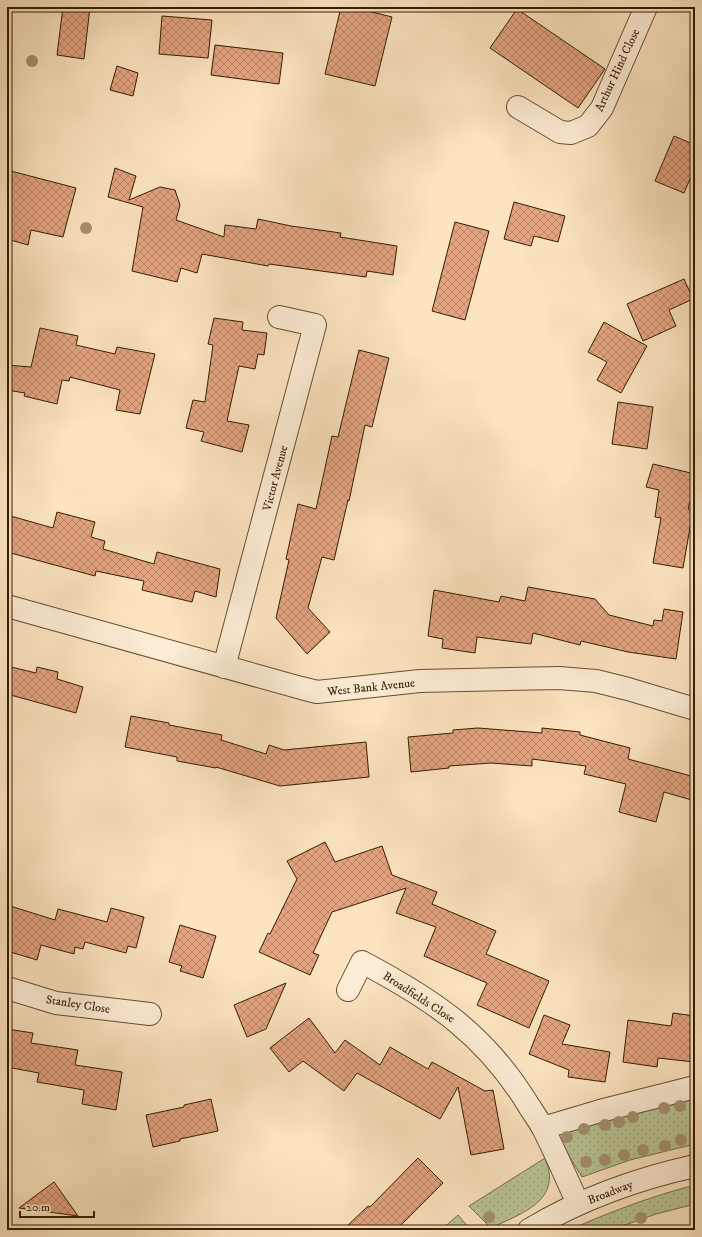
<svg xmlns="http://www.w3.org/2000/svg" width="702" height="1237" viewBox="0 0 702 1237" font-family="'IM FELL DW Pica',serif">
	<defs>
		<pattern id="grass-dots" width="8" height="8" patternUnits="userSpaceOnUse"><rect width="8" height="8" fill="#bac596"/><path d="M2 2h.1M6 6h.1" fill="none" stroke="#a0a980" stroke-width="1.8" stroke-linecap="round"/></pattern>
		<pattern id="building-cross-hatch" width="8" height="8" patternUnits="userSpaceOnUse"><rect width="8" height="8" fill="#e4a482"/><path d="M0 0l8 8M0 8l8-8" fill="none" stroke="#ba8568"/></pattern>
	</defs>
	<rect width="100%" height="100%" fill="#fce4c0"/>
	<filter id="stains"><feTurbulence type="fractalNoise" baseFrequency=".005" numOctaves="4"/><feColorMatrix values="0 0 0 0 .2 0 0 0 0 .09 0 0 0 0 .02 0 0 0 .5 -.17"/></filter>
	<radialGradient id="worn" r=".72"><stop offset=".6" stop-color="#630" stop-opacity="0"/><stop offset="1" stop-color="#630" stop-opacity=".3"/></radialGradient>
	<path fill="url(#grass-dots)" stroke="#77714b" d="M 695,1095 L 695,1144 L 630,1160 L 582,1177 L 561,1143 C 561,1135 565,1132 571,1127 Z
		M 545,1158 C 563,1201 522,1213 491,1228 L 469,1206 Z
		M 695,1185 L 695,1204 L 656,1214 L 611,1230 L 569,1230 C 610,1212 652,1196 695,1185 Z
		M 458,1215 L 471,1230 L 441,1230 Z"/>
	<path fill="url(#building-cross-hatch)" stroke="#341d00" d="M 63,7 L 90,7 L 84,59 L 57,55 Z
		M 341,7 L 352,7 L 392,17 L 375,86 L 325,74 Z
		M 517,9 L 605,69 L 578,108 L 490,48 Z
		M 162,16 L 212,20 L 208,58 L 159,54 Z
		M 215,45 L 283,53 L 279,84 L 211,75 Z
		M 117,66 L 138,73 L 133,96 L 110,90 Z
		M 674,136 L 695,145 L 695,167 L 684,193 L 655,181 Z
		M 115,168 L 136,176 L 129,200 L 160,187 L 175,190 L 180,205 L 176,220 L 224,237 L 225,225 L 256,229 L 258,219 L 291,226 L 341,233 L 340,237 L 397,246 L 393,275 L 367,271 L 366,277 L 269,264 L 268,266 L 202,254 L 197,273 L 181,268 L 177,282 L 132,271 L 143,207 L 108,197 Z
		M 7,170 L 76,188 L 63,237 L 31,230 L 28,245 L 7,239 Z
		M 514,202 L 565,216 L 558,242 L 534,236 L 531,246 L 504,239 Z
		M 455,222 L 489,231 L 465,320 L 432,311 Z
		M 684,279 L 693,299 L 669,310 L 676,326 L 643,341 L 627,304 Z
		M 214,318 L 243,322 L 242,330 L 267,333 L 264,355 L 258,354 L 255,369 L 239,366 L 227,421 L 249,425 L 242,452 L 201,441 L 204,432 L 186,428 L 193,400 L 205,402 L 213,345 L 208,344 Z
		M 604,322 L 647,346 L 621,393 L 597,380 L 607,362 L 588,352 Z
		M 40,328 L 78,336 L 76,345 L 115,354 L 117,347 L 155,354 L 140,414 L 116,410 L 120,390 L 70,377 L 69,381 L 62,380 L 57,404 L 24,396 L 25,393 L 7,390 L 7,365 L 31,367 Z
		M 359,350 L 389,358 L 372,427 L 365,425 L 349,501 L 348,500 L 334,560 L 322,557 L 308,608 L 330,632 L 307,654 L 276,618 L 289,560 L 286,559 L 298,504 L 316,509 L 332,436 L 338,437 Z
		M 618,402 L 653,407 L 647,449 L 612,444 Z
		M 653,464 L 695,474 L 695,484 L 688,509 L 693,510 L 683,568 L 653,563 L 661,518 L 655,517 L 659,490 L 646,487 Z
		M 57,512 L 95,522 L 91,537 L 105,541 L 103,549 L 154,564 L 157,552 L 220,569 L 216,597 L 195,591 L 192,602 L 142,590 L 144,581 L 96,571 L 95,576 L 7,552 L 7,515 L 53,528 Z
		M 528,587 L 595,599 L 609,615 L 653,626 L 654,620 L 662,621 L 664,609 L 683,612 L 676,659 L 628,652 L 581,641 L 580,645 L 533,633 L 531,644 L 477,637 L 475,653 L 442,648 L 443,639 L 428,636 L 434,590 L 499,602 L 501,596 L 525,601 Z
		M 7,666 L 36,673 L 37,667 L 58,672 L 57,679 L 83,687 L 76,713 L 7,694 Z
		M 131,716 L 169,723 L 169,725 L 222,735 L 221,740 L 266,754 L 269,745 L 284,750 L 366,742 L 369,777 L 280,786 L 216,767 L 216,768 L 177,761 L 177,757 L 125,747 Z
		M 478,728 L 542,733 L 542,728 L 580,732 L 580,735 L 630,748 L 628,759 L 695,777 L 695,801 L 664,792 L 656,822 L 619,812 L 626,784 L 584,774 L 586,766 L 532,759 L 532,766 L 491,763 L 449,766 L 449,768 L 411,772 L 408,737 L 453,733 L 453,730 Z
		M 325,842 L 335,862 L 382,846 L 392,875 L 437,892 L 432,904 L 496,931 L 486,954 L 549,981 L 529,1028 L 477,1005 L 487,983 L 424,956 L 436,927 L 396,913 L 406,888 L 332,912 L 313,953 L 319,955 L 310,975 L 259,952 L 268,933 L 270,934 L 297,879 L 287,861 Z
		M 7,905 L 55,920 L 58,909 L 107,922 L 111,908 L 144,917 L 136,948 L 128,946 L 126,953 L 85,942 L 83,949 L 75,947 L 74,954 L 41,945 L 37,960 L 7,951 Z
		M 180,925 L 216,936 L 203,978 L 180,971 L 182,966 L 169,962 Z
		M 286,983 L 266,1029 L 247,1037 L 234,1005 Z
		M 673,1013 L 695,1016 L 695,1050 L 694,1062 L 658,1058 L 657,1067 L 623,1062 L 628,1020 L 671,1026 Z
		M 544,1015 L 570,1025 L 562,1044 L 610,1052 L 605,1082 L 568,1077 L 569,1070 L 529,1054 Z
		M 309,1018 L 335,1053 L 345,1040 L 380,1065 L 390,1047 L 428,1069 L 432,1062 L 485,1091 L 493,1090 L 504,1149 L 471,1155 L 458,1087 L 440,1119 L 357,1073 L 344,1091 L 303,1061 L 289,1072 L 270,1048 Z
		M 7,1029 L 33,1033 L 31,1043 L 78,1050 L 75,1065 L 122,1072 L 116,1110 L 82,1104 L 84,1090 L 37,1082 L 39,1073 L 7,1067 Z
		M 211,1099 L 218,1131 L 180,1139 L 180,1141 L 153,1147 L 146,1115 L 184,1107 L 184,1105 Z
		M 418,1158 L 443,1183 L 396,1230 L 343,1230 L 368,1206 L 370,1207 Z
		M 54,1182 L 78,1216 L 19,1208 Z"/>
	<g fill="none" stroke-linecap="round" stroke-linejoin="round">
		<defs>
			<path id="minor" d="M 518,107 L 560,132 L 571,133 L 588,126 L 602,108 L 646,7
				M 7,606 L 301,688 L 317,692 L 420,681 L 559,678 L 596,681 L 628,689 L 695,709
				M 224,667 L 315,325 L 279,317
				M 7,988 L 56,1003 L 150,1014
				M 348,990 L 362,962 C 434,1000 486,1035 529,1106 C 534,1114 540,1122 544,1130 C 556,1154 567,1179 578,1204
				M 543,1128 L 600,1111 L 695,1087
				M 529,1230 C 578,1200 639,1178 695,1166"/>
		</defs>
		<use href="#minor" stroke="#664f30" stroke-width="24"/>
		<use href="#minor" stroke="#fdedd6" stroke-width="22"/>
	</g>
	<g fill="#a4926f">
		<circle cx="32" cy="61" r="6"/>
		<circle cx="86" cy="228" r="6"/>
		<circle cx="680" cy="1106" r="6"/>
		<circle cx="664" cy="1108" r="6"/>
		<circle cx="633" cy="1117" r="6"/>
		<circle cx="619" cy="1122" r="6"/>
		<circle cx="605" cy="1125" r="6"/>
		<circle cx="584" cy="1129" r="6"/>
		<circle cx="567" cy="1137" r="6"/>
		<circle cx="681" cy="1140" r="6"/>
		<circle cx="665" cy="1146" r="6"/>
		<circle cx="643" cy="1150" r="6"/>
		<circle cx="624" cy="1155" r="6"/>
		<circle cx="605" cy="1160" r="6"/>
		<circle cx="586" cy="1162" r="6"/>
		<circle cx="489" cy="1217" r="6"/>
		<circle cx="641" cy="1218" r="6"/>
	</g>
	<g text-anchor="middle" stroke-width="3" stroke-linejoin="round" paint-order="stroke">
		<g font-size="12" fill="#341d00" stroke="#fdedd6">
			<text transform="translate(617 70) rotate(-65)" y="4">Arthur Hind Close</text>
			<text transform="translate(275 478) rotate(-75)" y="4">Victor Avenue</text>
			<text transform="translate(371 687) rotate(-6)" y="4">West Bank Avenue</text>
			<text transform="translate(419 997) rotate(33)" y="4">Broadfields Close</text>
			<text transform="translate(78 1004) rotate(9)" y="4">Stanley Close</text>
			<text transform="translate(610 1192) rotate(-21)" y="4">Broadway</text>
		</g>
	</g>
	<rect width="702" height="1237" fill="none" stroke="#fce4c0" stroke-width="24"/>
	<rect x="8" y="8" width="686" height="1221" fill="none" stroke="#341d00" stroke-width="2"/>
	<rect x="12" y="12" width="678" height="1213" fill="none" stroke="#341d00"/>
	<path d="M20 1211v6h74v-6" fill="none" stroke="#341d00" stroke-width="2"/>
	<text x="26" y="1211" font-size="12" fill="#341d00" stroke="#fdedd6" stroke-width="3" paint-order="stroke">20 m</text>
	<rect width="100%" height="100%" filter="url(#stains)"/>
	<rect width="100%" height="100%" fill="url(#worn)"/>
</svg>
